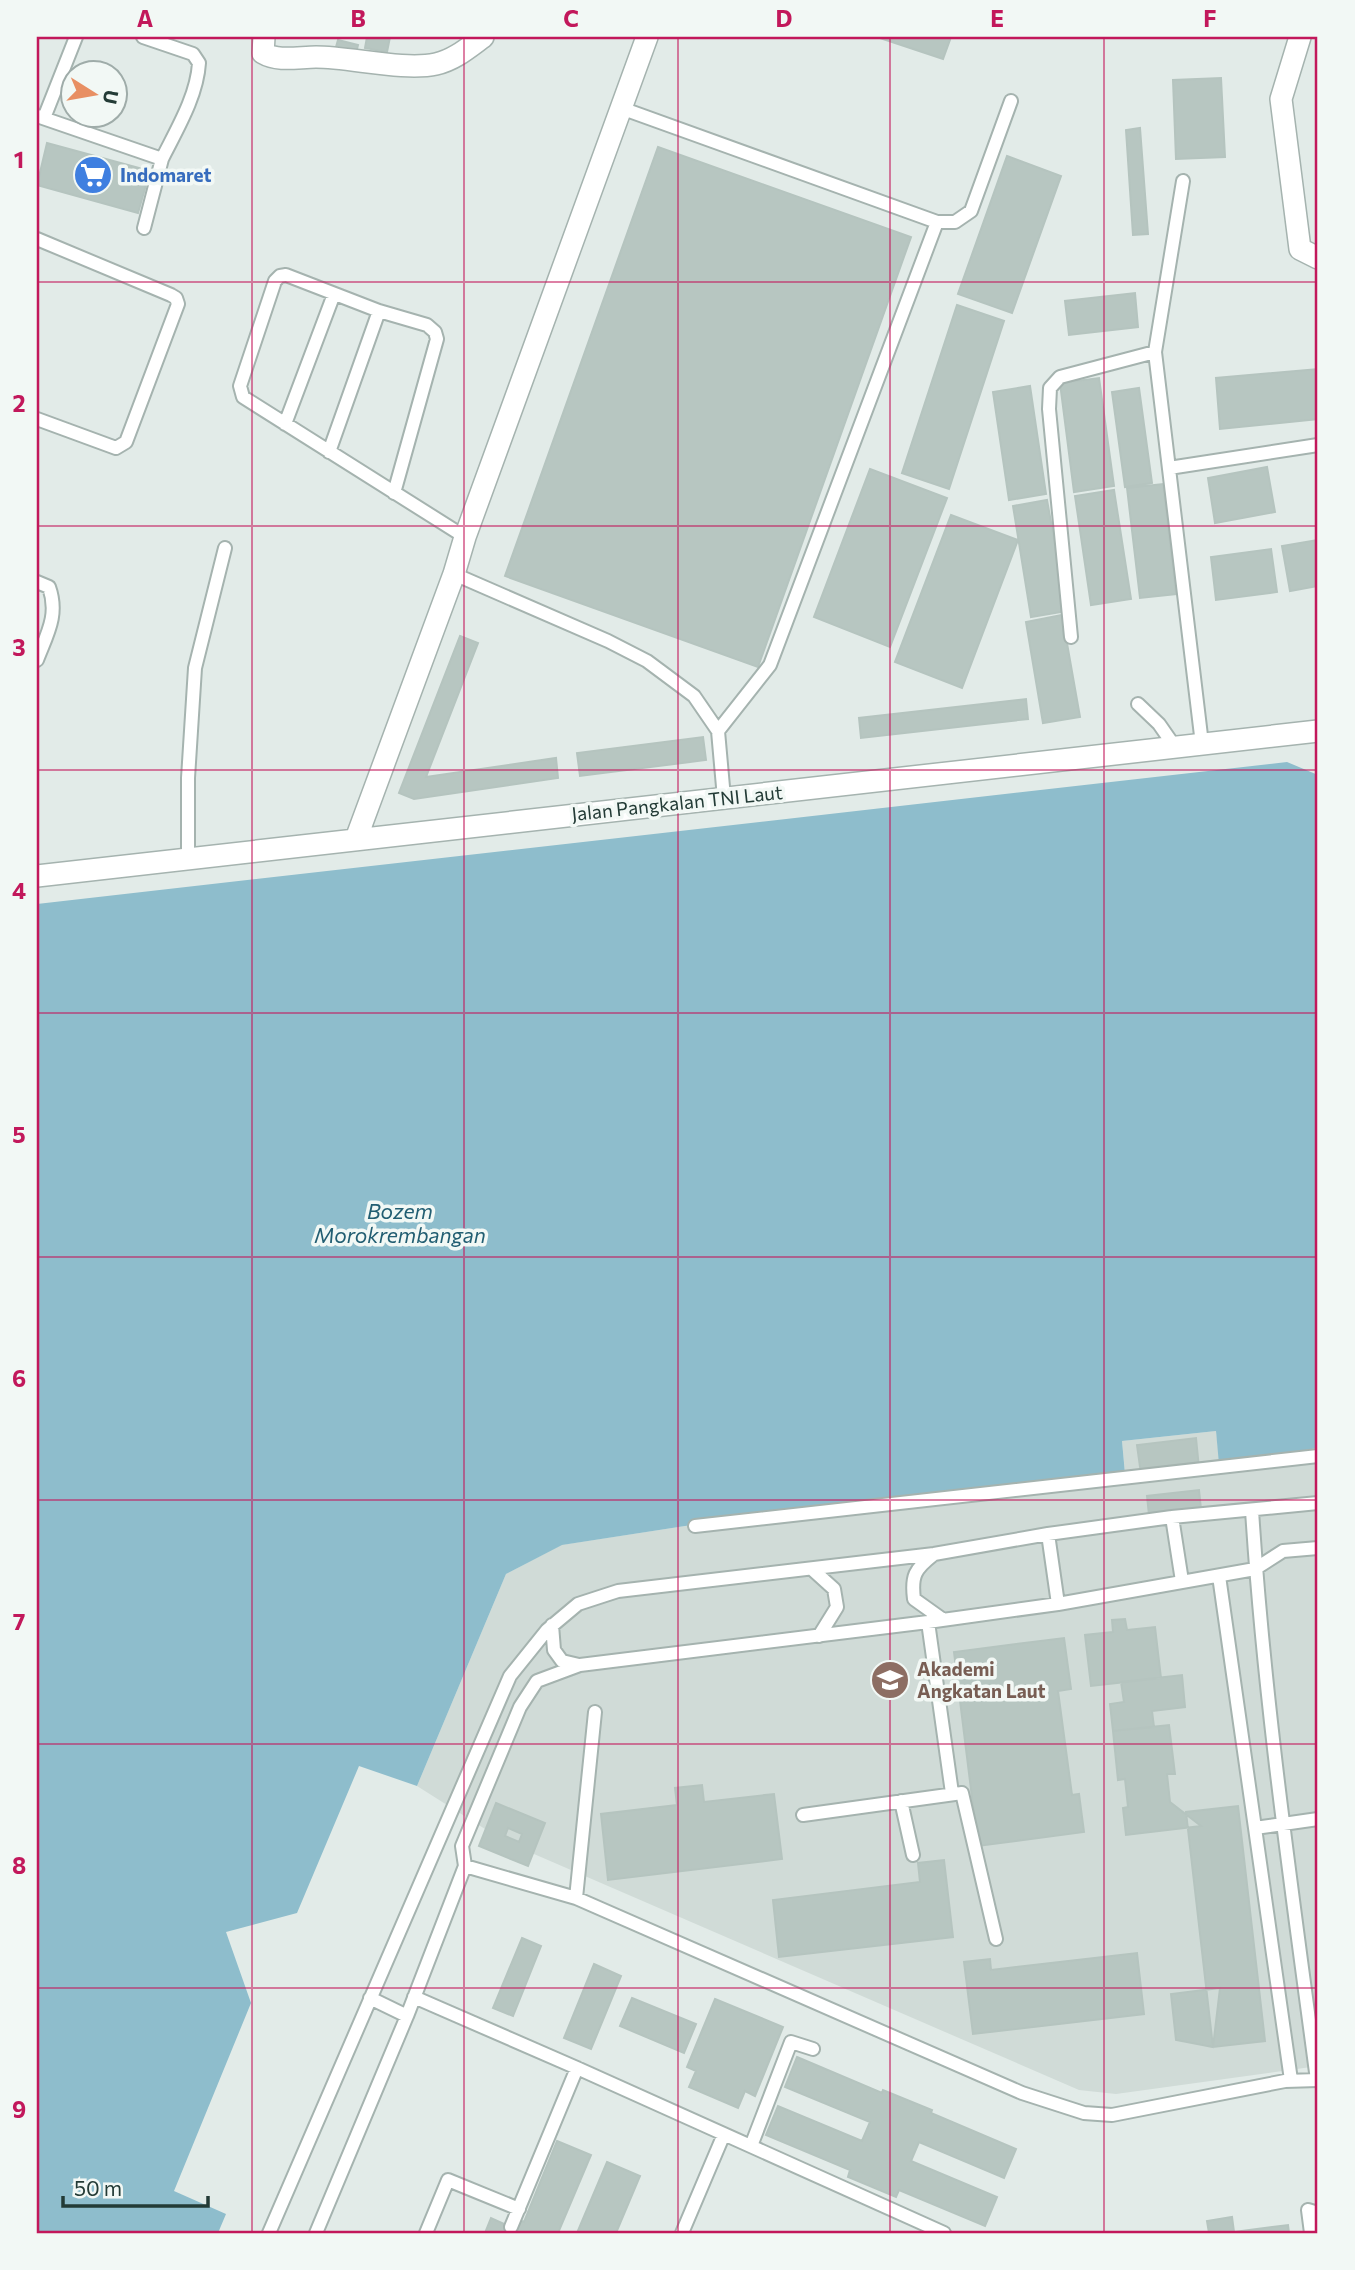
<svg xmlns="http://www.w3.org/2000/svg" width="1355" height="2270" viewBox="0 0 1355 2270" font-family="Commissioner,sans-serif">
	<rect width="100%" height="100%" fill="#e2ebe8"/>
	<path fill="#d0dbd7" d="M 1216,1431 L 1220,1464 L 1318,1448 L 1318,2066 L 1116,2094 L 1079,2090 L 504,1841 L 417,1786 L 506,1574 L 561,1545 L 685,1526 L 1125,1473 L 1122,1441 Z"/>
	<path fill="#8ebdcc" d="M 1287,762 L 1318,775 L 1318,1448 L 1219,1464 L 1216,1431 L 1122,1441 L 1125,1474 L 685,1526 L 562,1545 L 506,1574 L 417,1786 L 359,1766 L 297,1913 L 226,1932 L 251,2003 L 174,2191 L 226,2214 L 218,2233 L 37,2233 L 37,904 Z"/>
	<path fill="#b7c6c1" stroke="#b5c4bf" stroke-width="2" fill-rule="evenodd" d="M 367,37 L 390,37 L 387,52 L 365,48 Z
		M 877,37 L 951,37 L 943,59 Z
		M 338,40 L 358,45 L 355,58 L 334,54 Z
		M 1221,78 L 1225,157 L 1176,159 L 1173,80 Z
		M 1140,128 L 1148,234 L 1133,235 L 1126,130 Z
		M 47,143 L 150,171 L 138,213 L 37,185 Z
		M 658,147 L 911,237 L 758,667 L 505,576 Z
		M 1007,156 L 1061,176 L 1012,313 L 958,294 Z
		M 1135,293 L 1138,327 L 1069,335 L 1065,301 Z
		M 957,305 L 1004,321 L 949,489 L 902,473 Z
		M 1318,369 L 1318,419 L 1220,429 L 1216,378 Z
		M 1099,378 L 1114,486 L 1074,492 L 1060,383 Z
		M 1030,386 L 1046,494 L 1009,500 L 993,392 Z
		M 1139,388 L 1152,483 L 1125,487 L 1112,392 Z
		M 1267,467 L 1275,512 L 1215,523 L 1208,478 Z
		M 870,469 L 947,498 L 890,647 L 814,617 Z
		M 1163,484 L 1176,594 L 1140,598 L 1127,488 Z
		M 1114,490 L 1131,599 L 1091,605 L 1075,496 Z
		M 1047,500 L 1067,611 L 1031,617 L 1013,506 Z
		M 951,515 L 1018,540 L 962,688 L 895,662 Z
		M 1318,540 L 1318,586 L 1290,591 L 1282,546 Z
		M 1271,549 L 1277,592 L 1216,600 L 1211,557 Z
		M 1062,615 L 1080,717 L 1043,723 L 1026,622 Z
		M 460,636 L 478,643 L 426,777 L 556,758 L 558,778 L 414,799 L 399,793 Z
		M 1026,699 L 1028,719 L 861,738 L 859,718 Z
		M 703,737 L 706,760 L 580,776 L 577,753 Z
		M 1196,1438 L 1199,1468 L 1141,1474 L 1137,1445 Z
		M 1199,1490 L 1201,1509 L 1149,1515 L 1147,1496 Z
		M 1125,1619 L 1127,1630 L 1155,1627 L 1161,1678 L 1091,1686 L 1085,1635 L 1113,1632 L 1112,1620 Z
		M 1064,1638 L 1071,1689 L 1058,1691 L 1072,1795 L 1079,1794 L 1084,1832 L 978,1846 L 954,1652 Z
		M 1182,1675 L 1185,1707 L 1152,1711 L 1154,1727 L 1113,1731 L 1110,1704 L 1124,1702 L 1121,1682 Z
		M 1169,1725 L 1175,1774 L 1167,1774 L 1170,1802 L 1201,1826 L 1126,1835 L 1123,1808 L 1128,1807 L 1125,1779 L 1118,1780 L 1113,1731 Z
		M 702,1785 L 704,1802 L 774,1794 L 782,1859 L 608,1880 L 601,1814 L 677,1805 L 675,1788 Z
		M 496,1803 L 545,1823 L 528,1866 L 479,1846 ZM 508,1828 L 522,1834 L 519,1842 L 505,1836 Z
		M 1238,1806 L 1265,2041 L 1213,2047 L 1186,1812 Z
		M 944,1860 L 953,1937 L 779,1957 L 773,1900 L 920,1882 L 918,1863 Z
		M 522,1938 L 541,1946 L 513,2016 L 493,2008 Z
		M 1137,1953 L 1144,2014 L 973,2034 L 964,1962 L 990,1959 L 991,1970 Z
		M 594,1964 L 621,1976 L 591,2049 L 564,2038 Z
		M 1220,1988 L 1213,2047 L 1176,2040 L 1171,1994 Z
		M 632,1998 L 696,2024 L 684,2053 L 620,2026 Z
		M 715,1999 L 783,2027 L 755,2096 L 745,2091 L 738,2108 L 689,2087 L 696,2071 L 687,2067 Z
		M 797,2057 L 882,2093 L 883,2090 L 932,2110 L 931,2113 L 1016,2149 L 1004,2178 L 919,2142 L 911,2161 L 997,2197 L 985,2226 L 899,2190 L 896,2197 L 848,2177 L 850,2170 L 766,2135 L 778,2106 L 862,2141 L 870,2122 L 785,2087 Z
		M 557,2141 L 591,2155 L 558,2233 L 485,2233 L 491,2218 L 513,2228 L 516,2219 L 524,2222 Z
		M 607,2162 L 640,2176 L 616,2233 L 577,2233 Z
		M 1232,2217 L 1234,2232 L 1288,2225 L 1289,2233 L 1209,2233 L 1207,2221 Z"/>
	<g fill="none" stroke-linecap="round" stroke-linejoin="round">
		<defs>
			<path id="service" d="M 143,37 L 193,54 L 199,63 C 197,96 177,129 162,159
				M 621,108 L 937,222 L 955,222 L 971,211 L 1011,101
				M 37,116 L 162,159 L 144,228
				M 44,118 L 76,37
				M 1183,181 L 1155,352 L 1202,744
				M 37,239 L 171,295 L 176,298 L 178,304 L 126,442 L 116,448 L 37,419
				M 285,424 L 334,294
				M 329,452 L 379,311
				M 1169,468 L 1318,445
				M 394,493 L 437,339 L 435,332 L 427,325 L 379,311 L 286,275 L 280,276 L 275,281 L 240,386 L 243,397 L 465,537
				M 454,574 L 608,641 L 647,661 L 694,696 L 718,731 L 724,798
				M 37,582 L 49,587 C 59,615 47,634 37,660
				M 1071,637 L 1049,409 L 1050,388 L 1060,377 L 1155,352
				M 1138,704 L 1159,724 L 1175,747
				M 718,731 L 770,665 L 937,222
				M 188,858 L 188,778 L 195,668 L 225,548
				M 1252,1510 C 1264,1701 1292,1891 1317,2080
				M 1172,1517 L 1182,1581
				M 695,1526 L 1318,1456
				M 1048,1534 L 1058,1604
				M 933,1555 C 915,1569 911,1576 914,1599 L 942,1619
				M 813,1570 L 834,1589 L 837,1607 L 819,1636
				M 1219,1576 L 1291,2080
				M 928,1622 L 952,1793
				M 552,1625 L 554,1650 L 562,1661 L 579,1665
				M 901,1801 L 913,1855
				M 803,1815 L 962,1793 L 996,1939
				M 1255,1828 L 1318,1819
				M 465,1866 L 576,1898 L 1022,2093 L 1084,2113 L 1112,2115 L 1285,2081 L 1318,2080
				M 576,1898 L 595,1712
				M 414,1997 L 577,2068 L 944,2233
				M 370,1998 L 407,2016
				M 751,2146 L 791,2042 L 813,2049
				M 511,2227 L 577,2068
				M 269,2233 L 510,1676 L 547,1630 L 578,1604 L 618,1591 L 934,1554 L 1048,1534 L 1172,1517 L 1318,1503
				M 316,2233 L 407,2016 L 465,1866 L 462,1846 L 520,1707 L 537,1681 L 580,1665 L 928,1622 L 1058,1604 L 1255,1569 L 1283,1551 L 1318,1548
				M 426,2233 L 448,2180 L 519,2209
				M 682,2233 L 724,2134
				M 1311,2233 L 1308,2210 L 1318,2213"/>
			<path id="minor" d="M 264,37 L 263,53 C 278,62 299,57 316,57 C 350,57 404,71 436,64 C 454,60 468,48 483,37
				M 1300,37 L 1281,99 L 1300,249 L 1318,258
				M 356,839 L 454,574 L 465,537 L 647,37
				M 37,876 L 1318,731"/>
		</defs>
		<use href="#service" stroke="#a5b3af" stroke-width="16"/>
		<use href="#minor" stroke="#a5b3af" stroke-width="24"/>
		<use href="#service" stroke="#fff" stroke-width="12"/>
		<use href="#minor" stroke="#fff" stroke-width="21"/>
	</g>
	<path fill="none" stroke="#c2185b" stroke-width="2" stroke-opacity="0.55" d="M 252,37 L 252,2233M 464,37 L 464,2233M 678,37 L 678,2233M 890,37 L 890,2233M 1104,37 L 1104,2233M 37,282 L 1318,282M 37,526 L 1318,526M 37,770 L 1318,770M 37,1013 L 1318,1013M 37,1257 L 1318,1257M 37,1500 L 1318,1500M 37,1744 L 1318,1744M 37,1988 L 1318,1988"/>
	<defs>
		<symbol id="supermarket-disc" viewBox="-11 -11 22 22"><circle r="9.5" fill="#3f7fe0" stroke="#f2f8f5"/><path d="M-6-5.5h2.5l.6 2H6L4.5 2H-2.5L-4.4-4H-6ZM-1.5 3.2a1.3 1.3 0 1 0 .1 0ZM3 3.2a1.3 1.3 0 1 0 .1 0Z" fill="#fff"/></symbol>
		<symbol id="university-disc" viewBox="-11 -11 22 22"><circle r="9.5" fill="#8d6e63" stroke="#f2f8f5"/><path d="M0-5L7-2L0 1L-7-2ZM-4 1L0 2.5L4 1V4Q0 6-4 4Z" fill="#fff"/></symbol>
	</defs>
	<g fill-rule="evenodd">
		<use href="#supermarket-disc" x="71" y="153" width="44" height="44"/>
		<use href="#university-disc" x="868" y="1658" width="44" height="44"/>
	</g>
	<g text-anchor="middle" stroke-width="7" stroke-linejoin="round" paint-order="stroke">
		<g font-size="19" font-weight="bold" fill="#366cbe" stroke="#f2f8f5" text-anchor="start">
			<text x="120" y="182">Indomaret</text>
		</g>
		<g font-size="19" fill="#233b36" stroke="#f2f8f5">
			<text transform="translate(677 803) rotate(-6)" y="7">Jalan Pangkalan TNI Laut</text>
		</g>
		<g font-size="19" font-weight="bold" fill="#785e54" stroke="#f2f8f5" text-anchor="start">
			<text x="917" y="1676">Akademi<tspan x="917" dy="22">Angkatan Laut</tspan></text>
		</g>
		<g font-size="21" font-style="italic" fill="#225e72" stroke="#f2f8f5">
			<text x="400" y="1219">Bozem<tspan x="400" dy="24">Morokrembangan</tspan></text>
		</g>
	</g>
	<rect width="1355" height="2270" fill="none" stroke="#f2f8f5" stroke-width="77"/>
	<g transform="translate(94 94) rotate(101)"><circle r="33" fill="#f2f8f5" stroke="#9faca9" stroke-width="2"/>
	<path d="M0-5L12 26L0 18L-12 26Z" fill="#e88f63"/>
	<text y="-10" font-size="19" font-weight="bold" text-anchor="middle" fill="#233b36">U</text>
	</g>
	<path d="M63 2196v10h145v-10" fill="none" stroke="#233b36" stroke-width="3.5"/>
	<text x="74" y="2196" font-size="21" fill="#233b36" stroke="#f2f8f5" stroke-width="5" paint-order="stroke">50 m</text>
	<rect x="38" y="38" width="1278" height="2194" fill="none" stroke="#c2185b" stroke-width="2.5"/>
	<g font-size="23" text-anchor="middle" font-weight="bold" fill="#c2185b">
		<text x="145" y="27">A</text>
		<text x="358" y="27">B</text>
		<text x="571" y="27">C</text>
		<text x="784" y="27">D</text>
		<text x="997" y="27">E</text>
		<text x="1210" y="27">F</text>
		<text x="19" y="168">1</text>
		<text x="19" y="412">2</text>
		<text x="19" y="656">3</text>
		<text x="19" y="899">4</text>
		<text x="19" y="1143">5</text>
		<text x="19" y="1387">6</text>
		<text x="19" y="1630">7</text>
		<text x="19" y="1874">8</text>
		<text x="19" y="2118">9</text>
	</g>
</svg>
